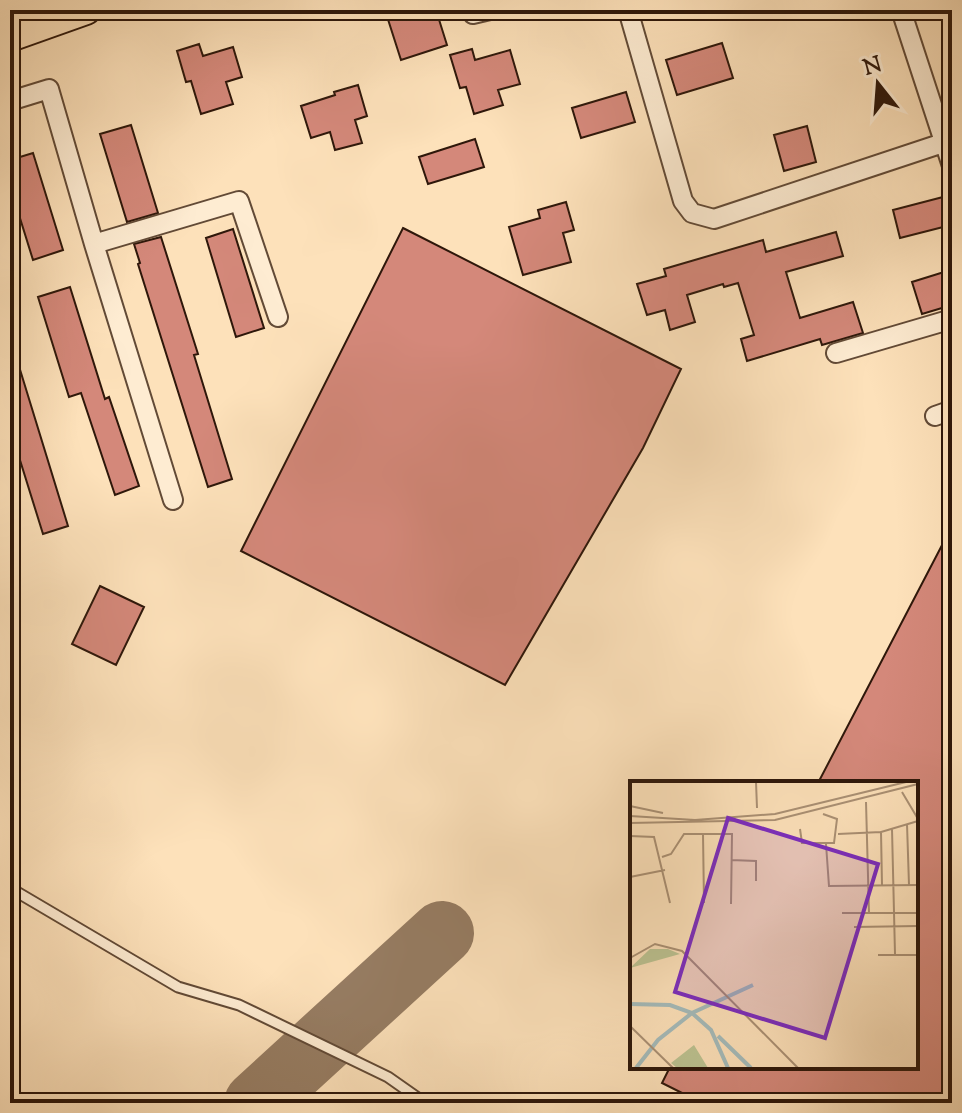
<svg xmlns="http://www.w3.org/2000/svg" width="962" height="1113" viewBox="0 0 962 1113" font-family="'Sorts Mill Goudy',serif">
	<rect width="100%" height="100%" fill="#fde1ba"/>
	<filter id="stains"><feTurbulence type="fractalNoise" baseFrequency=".0025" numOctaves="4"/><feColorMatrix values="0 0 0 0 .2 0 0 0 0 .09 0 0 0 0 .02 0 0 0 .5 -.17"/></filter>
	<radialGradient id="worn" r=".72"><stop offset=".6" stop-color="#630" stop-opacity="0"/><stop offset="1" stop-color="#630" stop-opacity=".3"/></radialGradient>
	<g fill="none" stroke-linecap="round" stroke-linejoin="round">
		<path stroke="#967c62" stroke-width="64" d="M 256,1103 L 442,933"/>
	</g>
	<path fill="#d4887a" stroke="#2e170a" stroke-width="2" d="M 385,10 L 436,10 L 447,45 L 401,60 Z
		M 722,43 L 733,78 L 677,95 L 666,60 Z
		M 199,44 L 203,56 L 233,47 L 242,77 L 226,82 L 233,104 L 201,114 L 191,81 L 186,82 L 177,51 Z
		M 472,49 L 475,60 L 510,50 L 520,84 L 498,90 L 503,105 L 474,114 L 466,87 L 460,88 L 450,55 Z
		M 358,85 L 367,116 L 355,120 L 362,143 L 335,150 L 330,132 L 311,138 L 301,106 L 335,95 L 334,92 Z
		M 626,92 L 635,122 L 581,138 L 572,108 Z
		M 131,125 L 158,213 L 127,222 L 100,134 Z
		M 807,126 L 816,162 L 784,171 L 774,135 Z
		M 475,139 L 484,167 L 428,184 L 419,157 Z
		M 33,153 L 63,250 L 33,260 L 10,186 L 10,160 Z
		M 943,197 L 951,225 L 900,238 L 893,210 Z
		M 566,202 L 574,230 L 563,233 L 571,262 L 523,275 L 509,227 L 540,218 L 538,210 Z
		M 403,228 L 681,369 L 643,448 L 505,685 L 241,551 Z
		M 233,229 L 264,328 L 236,337 L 206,238 Z
		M 836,232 L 843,256 L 786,272 L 800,318 L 853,302 L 863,333 L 822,345 L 820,339 L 747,361 L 741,339 L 754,335 L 738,283 L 724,287 L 723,284 L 687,295 L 695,322 L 670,330 L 665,310 L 647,315 L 637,284 L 666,276 L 664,269 L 763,240 L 766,252 Z
		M 161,237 L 198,354 L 194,355 L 232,479 L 208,487 L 138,264 L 140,263 L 134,244 Z
		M 944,272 L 952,297 L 952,305 L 922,314 L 912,282 Z
		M 70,287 L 105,399 L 109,397 L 139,486 L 115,495 L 81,393 L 69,397 L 38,297 Z
		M 14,350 L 68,526 L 43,534 L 10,428 L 10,351 Z
		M 952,526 L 952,1103 L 702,1103 L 662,1083 L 670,1067 L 916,1067 L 916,783 L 818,783 Z
		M 100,586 L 144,607 L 116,665 L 72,644 Z"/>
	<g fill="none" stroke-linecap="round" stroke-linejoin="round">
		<defs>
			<path id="service" d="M 10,888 L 178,987 L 239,1005 L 388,1077 L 425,1103"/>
			<path id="minor" d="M 472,10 L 473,14 L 490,10
				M 628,10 L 683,201 L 692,213 L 714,219 L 952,140
				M 901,10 L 952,166
				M 10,101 L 49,89 L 94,244 L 173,500
				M 94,244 L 239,201 L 278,317
				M 836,353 L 952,319
				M 935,416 L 952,410"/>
			<path id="primary" d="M 10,37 L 86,10"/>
		</defs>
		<use href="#service" stroke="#624a36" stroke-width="13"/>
		<use href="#minor" stroke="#624a36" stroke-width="22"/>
		<use href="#primary" stroke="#2e170a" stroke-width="32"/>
		<use href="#service" stroke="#feecd2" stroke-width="9"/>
		<use href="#minor" stroke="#feecd2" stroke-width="18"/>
		<use href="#primary" stroke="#fde1ba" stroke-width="28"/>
	</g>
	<g transform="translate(630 781)">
		<rect width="288" height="288" fill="#fde1ba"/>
		<path d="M 20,168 L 38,168 L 50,173 L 0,187 ZM 64,264 L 78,287 L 47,287 L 41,282 Z" fill="#bcc392"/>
		<path fill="none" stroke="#a4bbbb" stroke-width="4" d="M 0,223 L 40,224 L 62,232 L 81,249 L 98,287M 88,255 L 121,287M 6,287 L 28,259 L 62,232 L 123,204"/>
		<path fill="none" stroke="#aa9074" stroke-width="2" d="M 126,1 L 127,27M 272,11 L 288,38M 236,21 L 239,132M 0,25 L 33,32M 0,35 L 65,39 L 145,33 L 276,1M 0,42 L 145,39 L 288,3M 277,43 L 279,104M 170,48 L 172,62 L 204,62 L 207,38 L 193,33M 262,48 L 265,173M 73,53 L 74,122M 208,53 L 251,51M 0,55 L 24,56 L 40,122M 196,63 L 199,105 L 288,104M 32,76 L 41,73 L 54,53 L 102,53 L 101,123M 101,79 L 126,80 L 126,100M 0,96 L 35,89M 252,104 L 251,51 L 288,40M 212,132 L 288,132M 224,146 L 288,145M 248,174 L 288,174M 0,177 L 25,163 L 52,170 L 168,287M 0,245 L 43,287"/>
		<path fill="#7b2cbf" fill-opacity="0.15" stroke="#7b2cbf" stroke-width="4" d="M 98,37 L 248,83 L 195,257 L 45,211 Z"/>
		<rect width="288" height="288" fill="none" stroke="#2e170a" stroke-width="4"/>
	</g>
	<rect width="962" height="1113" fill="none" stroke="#fde1ba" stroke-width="40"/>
	<rect x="12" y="12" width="938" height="1089" fill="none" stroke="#2e170a" stroke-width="4"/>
	<rect x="20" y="20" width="922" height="1073" fill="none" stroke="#2e170a" stroke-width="2"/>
	<g transform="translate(878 84) rotate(343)" stroke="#feecd2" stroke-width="6" paint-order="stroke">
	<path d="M0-6L14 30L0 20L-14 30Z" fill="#2e170a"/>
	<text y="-12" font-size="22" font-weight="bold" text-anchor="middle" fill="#2e170a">N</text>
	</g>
	<rect width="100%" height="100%" filter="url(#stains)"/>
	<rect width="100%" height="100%" fill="url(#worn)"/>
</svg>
